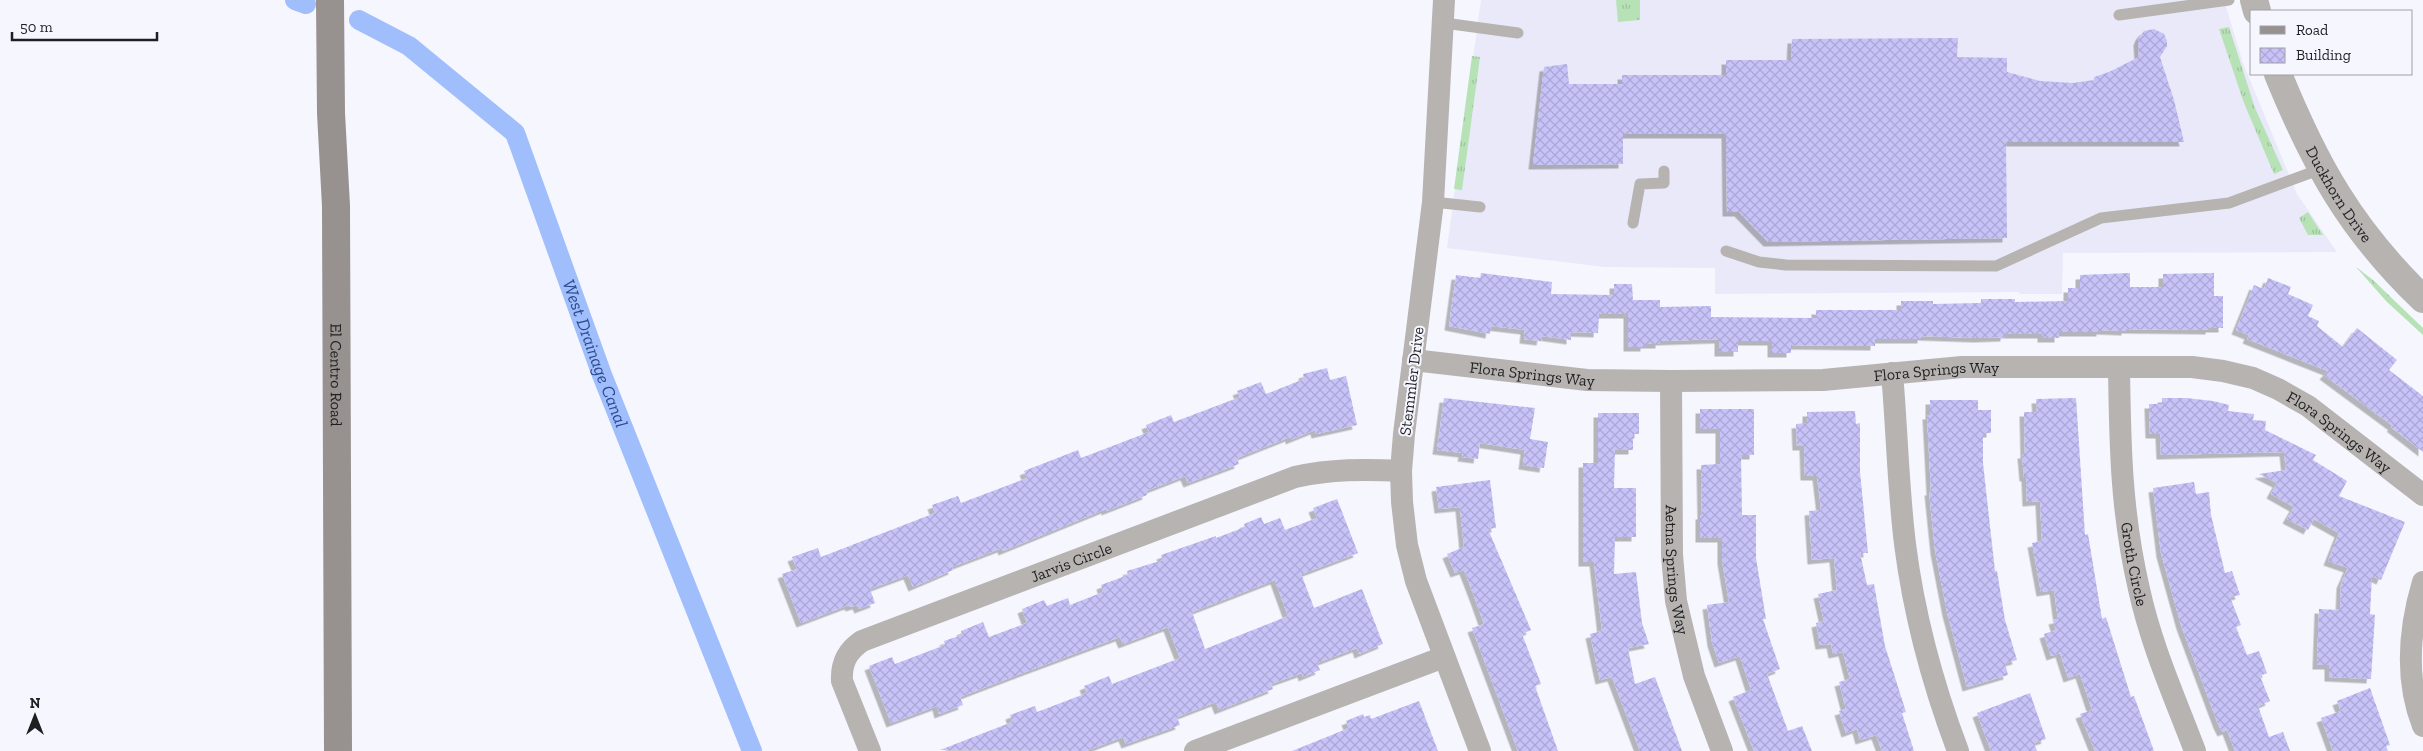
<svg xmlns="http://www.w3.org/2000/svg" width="2423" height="751" viewBox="0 0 2423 751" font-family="'Zilla Slab',serif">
	<defs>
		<pattern id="grass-tufts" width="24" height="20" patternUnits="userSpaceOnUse" patternTransform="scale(1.25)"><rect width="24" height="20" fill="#b7e2b6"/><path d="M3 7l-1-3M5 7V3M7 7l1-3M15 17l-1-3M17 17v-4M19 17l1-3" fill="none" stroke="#9dc19c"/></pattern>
		<pattern id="building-cross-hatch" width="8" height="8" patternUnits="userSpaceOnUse" patternTransform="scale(1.25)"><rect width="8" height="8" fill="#c7c3f9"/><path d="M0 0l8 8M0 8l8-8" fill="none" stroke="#aaa7d5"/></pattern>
		<filter id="shadow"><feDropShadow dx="-4.5" dy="4.5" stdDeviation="0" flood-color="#0004"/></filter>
	</defs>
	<rect width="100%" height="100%" fill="#f6f6ff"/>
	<path fill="#e9e9f9" d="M 1481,0 L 2224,0 L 2243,63 L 2297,194 L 2337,252 L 2063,253 L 2062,294 L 2020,294 L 2019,292 L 1715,294 L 1715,268 L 1605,267 L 1447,248 Z"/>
	<path fill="url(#grass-tufts)" d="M 1616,0 L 1640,0 L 1640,20 L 1618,22 Z
		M 2229,27 L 2255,108 L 2283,170 L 2274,174 L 2244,103 L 2219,29 Z
		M 1472,56 L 1480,57 L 1462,190 L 1454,189 Z
		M 2308,212 L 2323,235 L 2308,235 L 2299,218 Z
		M 2356,267 L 2373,280 L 2423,328 L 2423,335 L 2387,302 Z"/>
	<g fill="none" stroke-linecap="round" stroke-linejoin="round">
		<g stroke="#a0befb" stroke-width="20">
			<path d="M 295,0 L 306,4"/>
			<path id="s1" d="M 359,20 L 409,46 L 515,133 L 602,375 L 752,751"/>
		</g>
	</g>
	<path fill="url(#building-cross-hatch)" fill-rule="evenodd" filter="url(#shadow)" d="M 2154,29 L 2164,34 L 2167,41 L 2167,46 L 2160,57 L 2174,100 L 2184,142 L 2006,142 L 2007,238 L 1768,242 L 1739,212 L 1727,212 L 1726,134 L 1623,134 L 1623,164 L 1533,165 L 1544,67 L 1567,64 L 1569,84 L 1622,84 L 1622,75 L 1726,75 L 1726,60 L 1791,60 L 1792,39 L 1958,38 L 1957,57 L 2007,58 L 2007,72 L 2040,81 L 2073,83 L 2094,80 L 2094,77 L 2109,72 L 2139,57 L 2138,41 L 2140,36 L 2144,31 Z
		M 1481,273 L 1552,282 L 1551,294 L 1614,295 L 1614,284 L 1632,284 L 1633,300 L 1660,300 L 1660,307 L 1711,306 L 1711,317 L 1816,318 L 1816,310 L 1901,310 L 1901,301 L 1933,301 L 1933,304 L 1981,303 L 1981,299 L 2015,299 L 2015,302 L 2068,301 L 2068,288 L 2080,288 L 2080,275 L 2130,273 L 2130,287 L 2163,287 L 2163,274 L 2214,273 L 2214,296 L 2223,296 L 2223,328 L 2210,328 L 2210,330 L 2126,329 L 2126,331 L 2101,330 L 2101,332 L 2059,332 L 2059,338 L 2042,338 L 2042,334 L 2005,334 L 2005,337 L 1978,338 L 1922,336 L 1922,339 L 1875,339 L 1875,346 L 1791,345 L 1791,353 L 1772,353 L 1772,341 L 1738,341 L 1738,352 L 1719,352 L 1719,339 L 1660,341 L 1660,344 L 1645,344 L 1645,347 L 1628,347 L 1628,314 L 1599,314 L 1598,333 L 1571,332 L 1571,340 L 1542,336 L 1541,341 L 1524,339 L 1525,330 L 1491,326 L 1490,334 L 1449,326 L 1456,275 L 1480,278 Z
		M 2268,278 L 2291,287 L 2288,294 L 2313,305 L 2308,316 L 2319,321 L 2317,326 L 2343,347 L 2357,328 L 2397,360 L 2389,370 L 2423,396 L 2423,452 L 2391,427 L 2393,426 L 2324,375 L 2328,371 L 2247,339 L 2249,335 L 2236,330 L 2254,285 L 2264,289 Z
		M 1327,368 L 1330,380 L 1346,376 L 1357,425 L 1316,434 L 1315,430 L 1290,440 L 1290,437 L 1237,458 L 1239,464 L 1188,483 L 1185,476 L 1146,491 L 1147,495 L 1124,504 L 1106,511 L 1106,509 L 1003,551 L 1002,548 L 952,567 L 953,570 L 913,587 L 908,575 L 870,589 L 875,603 L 859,609 L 857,605 L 850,607 L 849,605 L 801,623 L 782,574 L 797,569 L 792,557 L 818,548 L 821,557 L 935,513 L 932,505 L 958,496 L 961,503 L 1027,478 L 1024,471 L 1078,450 L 1081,458 L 1149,432 L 1146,425 L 1171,415 L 1174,422 L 1240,397 L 1237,391 L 1261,382 L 1266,394 L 1304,379 L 1303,374 Z
		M 1444,398 L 1535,408 L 1530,439 L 1548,442 L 1544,468 L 1523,465 L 1525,450 L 1480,443 L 1478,459 L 1462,457 L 1463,453 L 1437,450 Z
		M 2076,398 L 2085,535 L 2088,534 L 2102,619 L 2106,617 L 2131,697 L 2134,696 L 2154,751 L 2095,751 L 2080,714 L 2092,710 L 2080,674 L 2068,678 L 2060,653 L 2051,656 L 2044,634 L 2056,630 L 2053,620 L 2058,619 L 2054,590 L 2041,592 L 2032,543 L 2042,541 L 2040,501 L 2027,502 L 2026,477 L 2024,477 L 2022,454 L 2025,454 L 2024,412 L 2037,412 L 2036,399 Z
		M 2162,398 L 2186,398 L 2213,401 L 2229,405 L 2228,411 L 2254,414 L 2253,420 L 2266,421 L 2265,430 L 2316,455 L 2313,460 L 2347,481 L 2339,496 L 2405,522 L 2381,580 L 2372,576 L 2370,614 L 2375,615 L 2371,679 L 2329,677 L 2329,665 L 2317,665 L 2319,609 L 2340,610 L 2341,584 L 2348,568 L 2328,561 L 2339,533 L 2314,519 L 2308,530 L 2287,519 L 2294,507 L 2271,494 L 2277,483 L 2259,474 L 2286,470 L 2284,452 L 2161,455 L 2160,434 L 2150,434 L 2149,404 L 2162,404 Z
		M 1930,400 L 1978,400 L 1978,410 L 1991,410 L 1991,433 L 1983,433 L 1983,463 L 1995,571 L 1997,571 L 2005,620 L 2017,660 L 2005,663 L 2008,675 L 1967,687 L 1947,612 L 1935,550 L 1929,491 L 1931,491 L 1927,415 L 1930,415 Z
		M 1700,409 L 1754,409 L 1754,455 L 1741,455 L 1742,515 L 1756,515 L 1756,558 L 1766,619 L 1763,619 L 1780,669 L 1767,674 L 1788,731 L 1802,726 L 1812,751 L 1754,751 L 1733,697 L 1751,690 L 1740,656 L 1719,663 L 1712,642 L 1707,605 L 1729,602 L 1722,560 L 1722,538 L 1700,538 L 1700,515 L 1702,515 L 1701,465 L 1720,464 L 1720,429 L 1700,429 Z
		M 1855,411 L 1856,424 L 1860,423 L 1860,472 L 1868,553 L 1860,553 L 1867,585 L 1874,584 L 1885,646 L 1906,712 L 1902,713 L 1914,751 L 1882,751 L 1876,735 L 1860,740 L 1857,729 L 1846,733 L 1839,711 L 1846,709 L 1839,682 L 1850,679 L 1843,652 L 1833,654 L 1831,644 L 1820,645 L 1816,623 L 1824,621 L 1818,594 L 1837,590 L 1834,558 L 1812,560 L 1809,511 L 1821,510 L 1817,476 L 1805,476 L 1804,446 L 1797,446 L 1796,424 L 1807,423 L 1807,412 Z
		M 1598,413 L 1639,413 L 1639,434 L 1633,434 L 1633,450 L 1615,450 L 1614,488 L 1636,488 L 1636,537 L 1615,537 L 1614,574 L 1636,572 L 1642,623 L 1649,644 L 1628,648 L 1635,684 L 1655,677 L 1682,751 L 1640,751 L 1612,677 L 1600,680 L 1590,634 L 1602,631 L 1594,562 L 1583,562 L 1583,463 L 1598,463 Z
		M 1490,480 L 1496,528 L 1488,529 L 1531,630 L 1522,634 L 1541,684 L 1535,686 L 1558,751 L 1518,751 L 1472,628 L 1484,624 L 1474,596 L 1464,570 L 1455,573 L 1447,554 L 1464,547 L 1460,507 L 1439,509 L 1436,487 Z
		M 2194,482 L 2196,494 L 2209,492 L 2211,515 L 2225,573 L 2232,571 L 2240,595 L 2230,597 L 2241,625 L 2236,627 L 2247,655 L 2259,651 L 2267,673 L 2260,676 L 2270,701 L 2258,706 L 2269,737 L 2283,732 L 2290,751 L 2235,751 L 2227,730 L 2222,732 L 2218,724 L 2181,625 L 2161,553 L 2153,488 Z
		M 1337,499 L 1358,553 L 1302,574 L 1302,576 L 1314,608 L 1362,589 L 1383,644 L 1359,654 L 1357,648 L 1317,663 L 1320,670 L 1303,677 L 1302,673 L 1271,684 L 1273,689 L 1219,710 L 1216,702 L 1177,717 L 1180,725 L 1163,731 L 1126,744 L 1123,737 L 1086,751 L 940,750 L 1012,722 L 1010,715 L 1035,706 L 1037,712 L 1087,693 L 1084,686 L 1109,676 L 1112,684 L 1180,658 L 1168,627 L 1123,644 L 1120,637 L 1028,671 L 960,697 L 963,705 L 939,714 L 937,706 L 891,723 L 869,666 L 892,657 L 895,664 L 945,645 L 944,641 L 962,635 L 961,631 L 983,622 L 989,637 L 1027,623 L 1022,609 L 1044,600 L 1047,606 L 1068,598 L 1070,605 L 1103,592 L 1101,585 L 1128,575 L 1127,571 L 1163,560 L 1161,555 L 1216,536 L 1216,538 L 1245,527 L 1244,524 L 1261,517 L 1264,524 L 1280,518 L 1285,530 L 1317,518 L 1313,508 ZM 1275,580 L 1288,616 L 1205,649 L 1192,612 Z
		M 2370,688 L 2390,745 L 2386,746 L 2388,751 L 2333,751 L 2321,718 L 2341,711 L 2337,701 Z
		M 2030,693 L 2046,739 L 2034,743 L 2037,751 L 1991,751 L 1977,713 Z
		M 1419,701 L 1438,751 L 1292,751 L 1349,728 L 1346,721 L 1363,714 L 1364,717 L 1370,715 L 1371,719 Z"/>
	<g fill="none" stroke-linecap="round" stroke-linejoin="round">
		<path stroke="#b7b3b1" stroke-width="11" d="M 2119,15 L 2229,0
			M 1444,23 L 1518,33
			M 1433,202 L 1480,207
			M 1633,223 L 1640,184 L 1664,183 L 1664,171
			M 1726,251 L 1759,262 L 1786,265 L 1996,266 L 2101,218 L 2229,203 L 2321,169"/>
		<g stroke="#b7b3b1" stroke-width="22">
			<path d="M 1444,0 L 1433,202 L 1404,434 L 1401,471 L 1402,502 L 1407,545 L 1416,581 L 1480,751"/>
			<path id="s2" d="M 1413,360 L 1587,380 L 1671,381 L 1823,380 L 1962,367 L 2192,367 L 2223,371 L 2253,378 L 2278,389 L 2308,406 L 2423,495"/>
			<path id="s3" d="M 2119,367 C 2120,445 2121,512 2139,589 C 2151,645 2175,698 2195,751"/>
			<path d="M 1892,373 C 1897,430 1898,487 1905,544 C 1914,615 1933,685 1958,751"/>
			<path id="s4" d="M 1671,381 L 1672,555 L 1676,601 L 1694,676 L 1722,751"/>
			<path d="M 2423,582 C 2409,629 2405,680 2423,726"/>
			<path id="s5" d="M 870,751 L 842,681 C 841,663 847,651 862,641 L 1295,477 C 1331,469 1365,469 1401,471"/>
			<path d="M 1195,751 L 1444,657"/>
		</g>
		<g stroke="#b7b3b1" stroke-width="28">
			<path d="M 2254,0 L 2257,11"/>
			<path id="s6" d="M 2278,74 C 2315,165 2351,230 2423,299"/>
		</g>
		<path stroke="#97918f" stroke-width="28" id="s7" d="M 330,0 L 331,113 L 336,206 L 338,751"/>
	</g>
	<g text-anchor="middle" stroke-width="4" stroke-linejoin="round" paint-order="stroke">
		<g font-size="16" fill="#1f1f22" stroke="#f6f6ff">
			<text dy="6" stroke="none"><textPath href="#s6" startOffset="135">Duckhorn Drive</textPath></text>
			<text dy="6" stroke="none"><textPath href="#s2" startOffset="525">Flora Springs Way</textPath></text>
			<text dy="6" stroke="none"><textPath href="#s2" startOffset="120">Flora Springs Way</textPath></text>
			<text dy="6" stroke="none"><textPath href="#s7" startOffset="375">El Centro Road</textPath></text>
			<text transform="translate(1411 381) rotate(-83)" y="6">Stemmler Drive</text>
			<text dy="6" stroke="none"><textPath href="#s2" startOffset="945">Flora Springs Way</textPath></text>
			<text dy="6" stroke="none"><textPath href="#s5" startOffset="346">Jarvis Circle</textPath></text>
			<text dy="6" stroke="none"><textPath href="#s3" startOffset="198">Groth Circle</textPath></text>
			<text dy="6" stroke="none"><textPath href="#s4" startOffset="189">Aetna Springs Way</textPath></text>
		</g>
		<g font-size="18" font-style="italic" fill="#2a4a90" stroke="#f6f6ff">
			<text dy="6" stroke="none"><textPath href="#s1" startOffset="428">West Drainage Canal</textPath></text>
		</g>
	</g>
	<rect x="2250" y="10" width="162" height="65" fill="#f6f6ff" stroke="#a0a0a7"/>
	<rect x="2260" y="26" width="25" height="8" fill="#97918f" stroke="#a0a0a7"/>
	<text x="2296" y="35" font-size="15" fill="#1f1f22">Road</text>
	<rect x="2260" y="48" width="25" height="15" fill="url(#building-cross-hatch)" stroke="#a0a0a7"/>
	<text x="2296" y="60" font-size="15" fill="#1f1f22">Building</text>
	<g transform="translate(35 716)" stroke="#f6f6ff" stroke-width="4" paint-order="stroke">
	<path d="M0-4L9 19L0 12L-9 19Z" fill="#1f1f22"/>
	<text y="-8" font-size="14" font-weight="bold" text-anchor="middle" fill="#1f1f22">N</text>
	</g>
	<path d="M12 32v8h145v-8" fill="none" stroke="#1f1f22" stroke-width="2.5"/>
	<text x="20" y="32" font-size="15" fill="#1f1f22" stroke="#f6f6ff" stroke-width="4" paint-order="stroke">50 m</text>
</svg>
